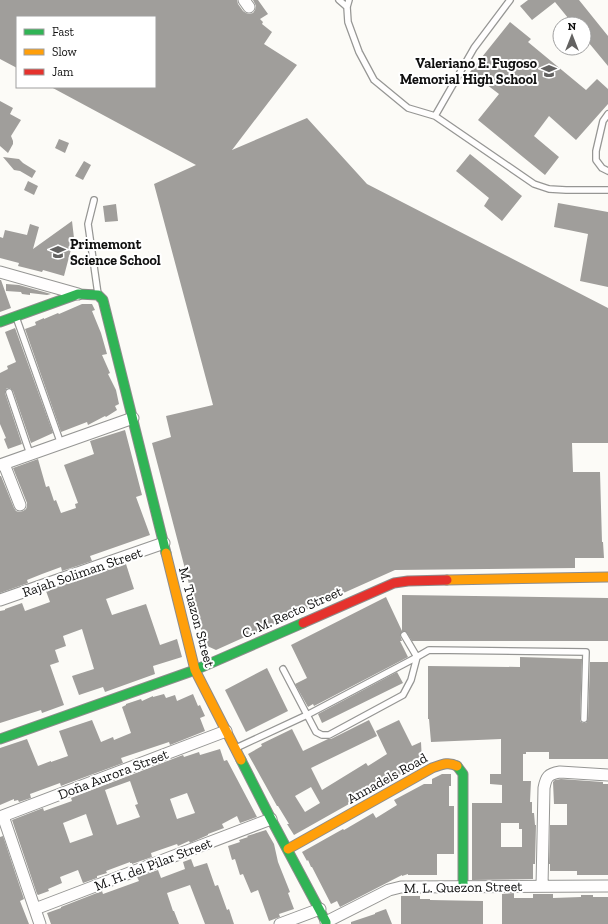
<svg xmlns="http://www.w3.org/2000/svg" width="608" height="924" viewBox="0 0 608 924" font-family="'Zilla Slab',serif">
	<rect width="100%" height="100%" fill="#fcfbf7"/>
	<path fill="#a09e9b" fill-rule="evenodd" d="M 0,0 L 237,0 L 238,4 L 243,11 L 246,13 L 249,14 L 253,13 L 255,10 L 256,6 L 253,0 L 258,0 L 268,14 L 260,19 L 263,22 L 262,24 L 272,32 L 264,44 L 297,65 L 232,150 L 307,118 L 367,184 L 608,308 L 608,443 L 572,443 L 573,472 L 600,472 L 602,542 L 603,542 L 604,558 L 575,558 L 575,568 L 395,570 L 216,650 L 205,645 L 152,443 L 171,437 L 166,416 L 213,405 L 154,184 L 196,165 L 51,87 L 155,87 L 155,17 L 17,17 L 17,68 L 0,59 Z
		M 528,0 L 579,0 L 608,36 L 608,66 L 584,37 L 584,24 L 573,24 L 555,2 L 532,20 L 520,6 Z
		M 510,22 L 531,39 L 528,42 L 586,90 L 597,79 L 608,89 L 608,104 L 576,140 L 549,116 L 534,136 L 559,157 L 545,175 L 478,120 L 499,94 L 470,72 Z
		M 0,101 L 13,108 L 10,114 L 21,120 L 11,136 L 13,141 L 13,144 L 8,153 L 0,146 Z
		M 59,139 L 69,143 L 65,153 L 55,148 Z
		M 470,154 L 522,196 L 502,221 L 484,206 L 489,198 L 456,171 Z
		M 3,157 L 19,159 L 23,163 L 36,171 L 32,178 L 20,171 L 14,170 Z
		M 84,161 L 91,165 L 83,180 L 75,176 Z
		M 28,181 L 38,186 L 34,195 L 24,190 Z
		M 558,203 L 608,212 L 608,287 L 580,281 L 588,234 L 554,227 Z
		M 116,204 L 118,221 L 105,222 L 103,206 Z
		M 72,221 L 74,238 L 64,276 L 43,270 L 42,272 L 18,266 L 19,263 L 0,258 L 0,237 L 3,238 L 5,230 L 27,235 L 30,224 L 39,227 L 33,249 Z
		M 0,280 L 1,280 L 11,308 L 0,312 Z
		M 6,284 L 19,285 L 51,294 L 47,295 L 30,293 L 30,295 L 22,294 L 21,292 L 6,291 Z
		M 82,304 L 92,304 L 95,310 L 92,311 L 101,333 L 107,354 L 102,355 L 110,373 L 108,374 L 116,390 L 119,404 L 115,406 L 117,410 L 106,417 L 105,416 L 88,425 L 87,422 L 61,432 L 25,329 L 36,325 L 35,322 L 44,318 L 44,319 L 58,313 L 59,314 Z
		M 15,328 L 53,433 L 31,443 L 13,391 L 10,388 L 7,388 L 5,391 L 5,393 L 22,444 L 8,449 L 4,439 L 6,438 L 0,424 L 0,373 L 8,369 L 7,366 L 16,362 L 5,332 Z
		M 125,430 L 142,495 L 136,497 L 150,535 L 90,556 L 92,561 L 62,571 L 61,567 L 42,574 L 27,580 L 28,583 L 0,593 L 0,476 L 1,476 L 14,508 L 16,511 L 19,512 L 23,511 L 26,509 L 27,506 L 27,503 L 13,468 L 38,459 L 46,487 L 49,486 L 54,501 L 56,500 L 61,513 L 76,508 L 75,504 L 78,503 L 64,465 L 94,454 L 90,441 Z
		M 126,564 L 134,589 L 106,599 L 112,615 L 146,604 L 160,645 L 177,639 L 182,657 L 153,666 L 155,674 L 105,692 L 103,687 L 79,695 L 72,676 L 94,669 L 82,629 L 63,636 L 66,646 L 55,650 L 59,662 L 50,665 L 64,705 L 42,713 L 41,710 L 0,723 L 0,611 L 5,610 L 5,609 L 22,603 L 25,611 L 50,602 L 46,591 Z
		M 402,595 L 608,598 L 608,641 L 412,641 L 407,633 L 404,631 L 402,632 L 400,635 L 402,641 L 400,641 L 408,657 L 314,706 L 313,704 L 308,707 L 295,684 L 307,678 L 291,645 L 386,597 L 402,631 Z
		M 520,657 L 582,659 L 580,719 L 580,721 L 583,723 L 586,723 L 588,719 L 590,662 L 608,662 L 608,759 L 549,759 L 549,752 L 526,752 L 526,754 L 523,754 L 523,781 L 531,781 L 530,802 L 532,802 L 532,813 L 534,813 L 535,825 L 536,825 L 535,864 L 533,864 L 533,879 L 472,880 L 472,803 L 502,803 L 502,785 L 490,784 L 490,774 L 501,774 L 501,739 L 431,742 L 429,719 L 428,719 L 428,666 L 520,667 ZM 501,823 L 519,823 L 519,829 L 522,829 L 522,847 L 501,847 Z
		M 267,668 L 288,711 L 246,732 L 225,690 Z
		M 397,672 L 403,683 L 322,723 L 318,714 Z
		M 164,694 L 166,698 L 175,695 L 177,701 L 193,694 L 198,706 L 200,705 L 205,716 L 200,718 L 205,731 L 170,745 L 169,742 L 121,758 L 123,763 L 66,784 L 61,786 L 60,783 L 30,794 L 31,798 L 19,802 L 18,800 L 14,801 L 14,799 L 0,805 L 0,748 L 27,739 L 38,766 L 51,761 L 51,762 L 68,756 L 59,731 L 92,720 L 101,742 L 113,737 L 114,740 L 131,733 L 122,707 L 126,705 L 126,704 L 141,699 L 142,701 L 153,696 L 153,697 Z
		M 369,720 L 377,736 L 311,768 L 322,790 L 366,763 L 368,766 L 387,754 L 376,731 L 399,720 L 412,746 L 421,742 L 422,762 L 400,773 L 404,773 L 294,835 L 287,824 L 289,824 L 278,806 L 277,806 L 248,754 L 262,746 L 261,744 L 292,729 L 303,751 L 328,739 L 331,739 ZM 311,787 L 320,803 L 305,812 L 295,796 Z
		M 220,749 L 224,761 L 227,760 L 257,817 L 240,823 L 237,816 L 222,824 L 224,828 L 208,834 L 208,835 L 190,843 L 189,841 L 178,846 L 177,844 L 151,853 L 152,857 L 132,864 L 132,863 L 130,863 L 130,862 L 106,871 L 107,873 L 97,876 L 97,878 L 83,883 L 78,870 L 60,877 L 62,883 L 48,889 L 49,891 L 38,895 L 37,894 L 12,820 L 43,808 L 44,811 L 72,801 L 71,798 L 183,755 L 184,757 L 199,752 L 200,755 ZM 130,781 L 138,804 L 135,805 L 140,817 L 117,825 L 105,790 ZM 187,793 L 195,813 L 177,819 L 170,799 ZM 86,814 L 93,835 L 70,843 L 63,823 Z
		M 442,774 L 451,774 L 451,786 L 449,786 L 449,806 L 454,806 L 454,854 L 437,854 L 437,875 L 408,875 L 408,874 L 402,876 L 402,875 L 340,907 L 337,901 L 331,904 L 312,867 L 311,867 L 308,860 L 307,861 L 302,852 L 343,829 L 344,830 L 373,813 L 376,818 L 397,805 L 394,800 L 424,784 L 432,784 L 432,779 Z
		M 561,779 L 603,782 L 603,784 L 608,784 L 608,875 L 577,875 L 577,871 L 550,871 L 550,864 L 549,864 L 550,825 L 567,825 L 567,804 L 554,804 L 553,782 L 555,780 Z
		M 266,830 L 274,844 L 278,862 L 290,892 L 288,893 L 294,909 L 279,914 L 280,917 L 269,921 L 258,890 L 251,893 L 243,874 L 240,875 L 235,859 L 232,860 L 228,846 L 240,842 L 239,840 L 248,837 L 247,836 Z
		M 3,836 L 24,899 L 20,901 L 29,924 L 0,924 L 0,837 Z
		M 191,859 L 194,867 L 207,863 L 215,886 L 218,885 L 227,910 L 229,909 L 234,924 L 205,924 L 190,885 L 167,893 L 173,911 L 174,911 L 179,924 L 51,924 L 47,913 L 61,908 L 61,907 L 102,891 L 103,894 L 139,881 L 137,877 L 158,870 L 161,878 L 185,869 L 183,862 Z
		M 514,893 L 514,898 L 533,898 L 533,894 L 553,894 L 553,898 L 581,897 L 581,895 L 593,895 L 593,897 L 608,897 L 608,924 L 502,924 L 502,894 Z
		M 401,896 L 420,896 L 420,899 L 430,899 L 430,900 L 483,901 L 483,924 L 401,924 Z
		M 386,909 L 392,924 L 351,924 L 351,922 L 375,914 L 375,913 Z"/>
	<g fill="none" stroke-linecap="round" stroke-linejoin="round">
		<defs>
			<path id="lane" d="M 339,0 L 347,7
				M 349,0 L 347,7 L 348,22 L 359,52 L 374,80 L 408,108 L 435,116 L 534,184 L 549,189 L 566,190 L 608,190
				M 608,114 L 603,121 L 596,151 L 596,160 L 602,168 L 608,171
				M 435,116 L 474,48 L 510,0
				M 94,200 L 88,224 L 98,294
				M 16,317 L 61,444
				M 9,392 L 30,454
				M 283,669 L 316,732 L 322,735 L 329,735 L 403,695 L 411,680 L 417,657 L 429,650 L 586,652 L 584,719
				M 236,748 L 307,715 L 417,657 L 404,635"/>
			<path id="street" d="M 244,0 L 249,7
				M 0,272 L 78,294
				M 4,464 L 20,505
				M 0,465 L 133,418
				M 0,600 L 164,543
				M 3,816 L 40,924
				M 0,817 L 226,731
				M 542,886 L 544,788 C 546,777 548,774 560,772 L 608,775
				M 35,909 L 271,819
				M 326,922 L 389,890 L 401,887 L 608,886
				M 280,924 L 320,909"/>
			<path id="fast" d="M 0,322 L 78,294 L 98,295 L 103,300 L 166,553
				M 0,739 L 195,670 L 303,623
				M 241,760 L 271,819 L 326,922 L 326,924
				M 457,766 L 463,774 L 463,887"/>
			<path id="slow" d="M 166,553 L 195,670 L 241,760
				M 447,580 L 608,577
				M 288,849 L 432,768 C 441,765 448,761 457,766"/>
			<path id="jam" d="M 303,623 L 394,583 L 408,581 L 447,580"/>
		</defs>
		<use href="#lane" stroke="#969694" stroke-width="8"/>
		<use href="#street" stroke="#969694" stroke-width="13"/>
		<use href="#fast" stroke="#8d8c8b" stroke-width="11"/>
		<use href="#slow" stroke="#8d8c8b" stroke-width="11"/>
		<use href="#jam" stroke="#8d8c8b" stroke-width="11"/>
		<use href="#lane" stroke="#fffefe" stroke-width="5.5"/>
		<use href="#street" stroke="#fffefe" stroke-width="11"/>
		<use href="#fast" stroke="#30b455" stroke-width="9"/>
		<use href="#slow" stroke="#ff9f0a" stroke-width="9"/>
		<use href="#jam" stroke="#e5322d" stroke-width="9"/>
	</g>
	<defs>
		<symbol id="school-bare" viewBox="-9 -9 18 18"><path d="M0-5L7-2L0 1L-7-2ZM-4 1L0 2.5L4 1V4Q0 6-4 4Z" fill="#636261" stroke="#fff" stroke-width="2.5" paint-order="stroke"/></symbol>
	</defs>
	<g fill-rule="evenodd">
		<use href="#school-bare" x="538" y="60" width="22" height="22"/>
		<use href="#school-bare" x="47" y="241" width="22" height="22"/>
	</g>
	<g text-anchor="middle" stroke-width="4" stroke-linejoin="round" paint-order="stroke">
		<g font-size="14" font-weight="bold" fill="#101010" stroke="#fff" text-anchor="end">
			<text x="537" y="68">Valeriano E. Fugoso<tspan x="537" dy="16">Memorial High School</tspan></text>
			<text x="70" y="249" text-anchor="start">Primemont<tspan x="70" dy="16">Science School</tspan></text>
		</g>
		<g font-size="14" fill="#101010" stroke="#fff">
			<text transform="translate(82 572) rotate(-19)" y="5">Rajah Soliman Street</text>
			<text transform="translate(292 612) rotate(-24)" y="5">C. M. Recto Street</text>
			<text transform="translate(197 617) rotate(75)" y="5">M. Tuazon Street</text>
			<text transform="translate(113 774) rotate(-21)" y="5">Doña Aurora Street</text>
			<text transform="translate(387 778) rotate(-29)" y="5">Annadels Road</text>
			<text transform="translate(153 864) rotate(-21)" y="5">M. H. del Pilar Street</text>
			<text transform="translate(463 887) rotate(-1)" y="5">M. L. Quezon Street</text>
		</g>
	</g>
	<rect x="16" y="16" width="140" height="72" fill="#ffffff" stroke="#9f9f9f"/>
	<rect x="24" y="29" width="20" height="6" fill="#30b455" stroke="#9f9f9f"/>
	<text x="52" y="36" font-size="12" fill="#101010">Fast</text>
	<rect x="24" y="49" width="20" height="6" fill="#ff9f0a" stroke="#9f9f9f"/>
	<text x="52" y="56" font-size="12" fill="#101010">Slow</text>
	<rect x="24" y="69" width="20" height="6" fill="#e5322d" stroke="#9f9f9f"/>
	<text x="52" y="76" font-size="12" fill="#101010">Jam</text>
	<g transform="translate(572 36)"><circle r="19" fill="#ffffff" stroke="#9f9f9f"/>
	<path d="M0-3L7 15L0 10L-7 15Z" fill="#636261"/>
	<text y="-6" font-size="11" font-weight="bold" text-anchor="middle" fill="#101010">N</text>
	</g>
</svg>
